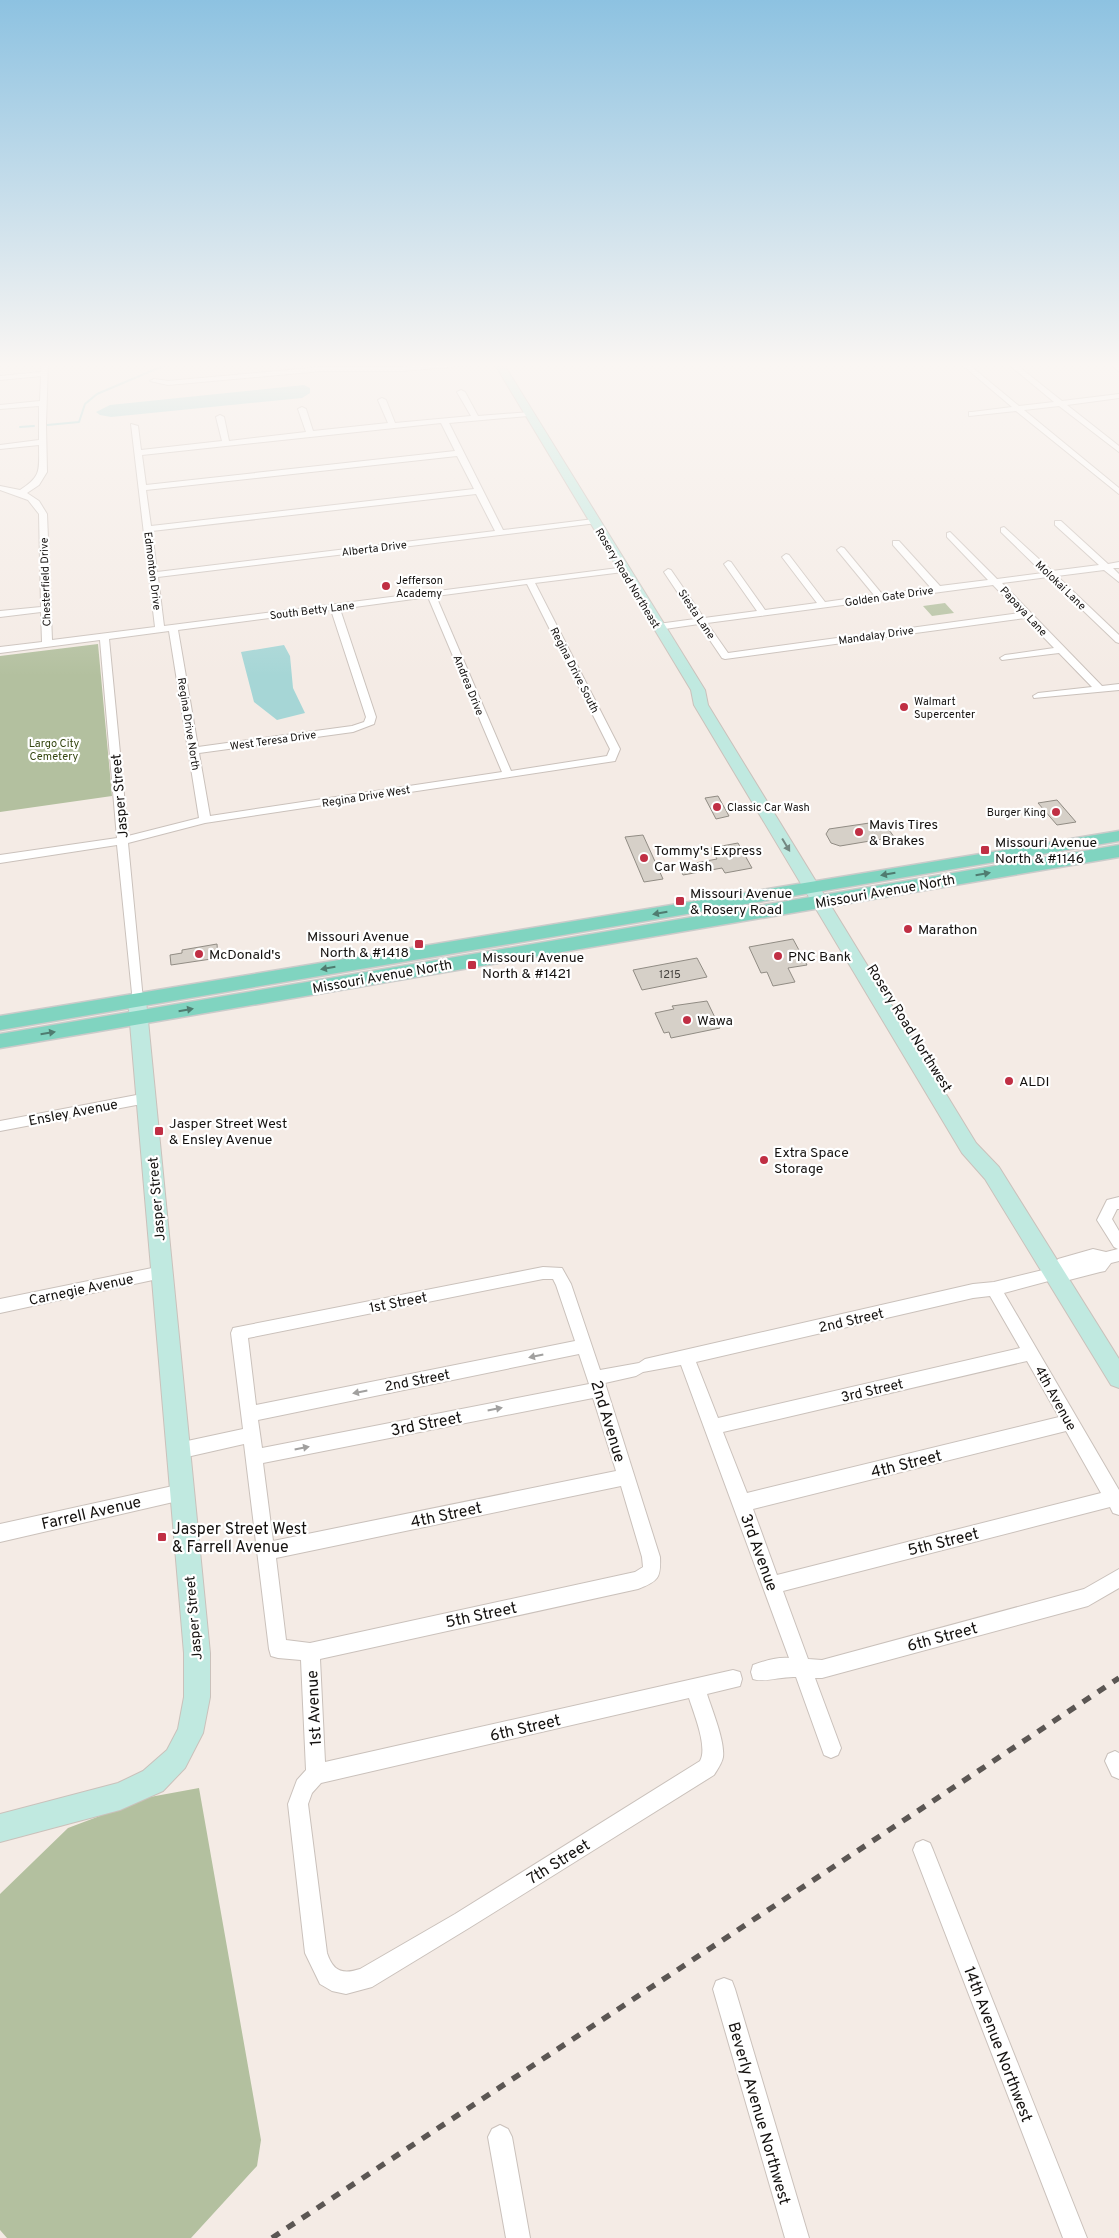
<svg xmlns="http://www.w3.org/2000/svg" width="1119" height="2238" viewBox="0 0 1119 2238" font-family="Overpass,sans-serif">
	<rect width="100%" height="100%" fill="#f4ebe5"/>
	<path fill="#b3c09f" d="M 945,603 L 954,613 L 932,616 L 923,606 Z
		M 98,644 L 112,796 L 0,812 L 0,656 Z
		M 199,1788 L 261,2140 L 257,2166 L 191,2238 L 7,2238 L 0,2230 L 0,1894 L 68,1828 L 150,1797 Z"/>
	<path fill="#a6d6d6" d="M 304,385 L 310,388 L 310,393 L 302,398 L 111,417 L 100,415 L 96,412 L 110,405 Z
		M 284,645 L 290,656 L 293,688 L 305,713 L 277,720 L 254,702 L 241,652 Z"/>
	<g fill="none" stroke-linecap="round" stroke-linejoin="round">
		<path stroke="#a6d6d6" stroke-width="2" d="M 47,425 L 79,422 L 85,404 L 97,394 L 170,363
			M 20,427 L 34,426"/>
	</g>
	<path fill="#d6d0c8" stroke="#918c84" d="M 718,796 L 729,816 L 716,819 L 705,798 Z
		M 1057,800 L 1076,822 L 1057,825 L 1038,803 Z
		M 883,821 L 894,837 L 840,846 L 831,843 L 826,834 L 829,829 Z
		M 643,835 L 663,879 L 644,882 L 625,837 Z
		M 738,843 L 752,868 L 725,873 L 722,868 L 683,875 L 679,866 L 717,859 L 711,848 Z
		M 793,939 L 807,965 L 788,968 L 795,982 L 773,986 L 767,972 L 761,973 L 749,947 Z
		M 217,944 L 218,958 L 171,965 L 170,955 L 182,953 L 182,950 Z
		M 697,958 L 707,977 L 642,990 L 633,970 Z
		M 707,1001 L 720,1028 L 671,1038 L 669,1032 L 664,1033 L 655,1013 L 674,1009 L 672,1006 Z"/>
	<g fill="none" stroke-linecap="round" stroke-linejoin="round">
		<defs>
			<path id="street" d="M 42,363 L 48,363 L 46,424 L 47,472 L 39,485 L 27,493 L 39,501 L 47,514 L 52,640 L 155,627 L 131,424 L 138,426 L 141,450 L 222,441 L 216,417 L 220,415 L 224,417 L 229,441 L 306,432 L 298,409 L 302,407 L 306,409 L 313,431 L 388,423 L 378,400 L 382,398 L 386,400 L 395,423 L 471,416 L 457,392 L 461,390 L 465,392 L 478,416 L 531,412 L 532,414 L 528,416 L 449,423 L 503,530 L 594,519 L 597,519 L 597,523 L 158,577 L 164,626 L 626,567 L 626,571 L 623,572 L 535,583 L 620,749 L 615,761 L 205,823 L 128,843 L 143,1000 L 141,1003 L 133,1003 L 117,845 L 0,863 L 0,855 L 117,838 L 100,640 L 0,653 L 0,647 L 42,642 L 41,612 L 0,617 L 0,611 L 41,607 L 39,514 L 28,500 L 0,490 L 0,486 L 20,490 C 42,476 39,470 39,445 L 0,449 L 0,445 L 39,440 L 39,406 L 0,409 L 0,405 L 40,401 L 41,376 L 0,380 L 0,376 L 41,372 ZM 441,423 L 455,451 L 146,485 L 142,455 ZM 457,456 L 474,489 L 151,526 L 146,490 ZM 476,494 L 495,531 L 157,572 L 152,531 ZM 527,584 L 610,749 L 607,756 L 511,771 L 436,596 ZM 428,597 L 502,772 L 210,816 L 199,753 L 353,732 L 374,724 L 376,717 L 340,609 ZM 331,610 L 366,717 L 364,722 L 352,726 L 198,747 L 178,630 ZM 169,631 L 199,818 L 128,836 L 109,639 Z
				M 452,363 L 474,363 L 471,365 L 402,371 L 321,371 L 168,385 L 150,381 L 154,379 L 168,381 L 321,367 L 402,367 Z
				M 960,363 L 967,363 L 1019,406 L 1054,402 L 1007,363 L 1014,363 L 1062,401 L 1119,394 L 1119,398 L 1067,405 L 1119,446 L 1119,452 L 1059,406 L 1024,410 L 1119,488 L 1119,494 L 1016,411 L 969,416 L 969,412 L 972,412 L 1012,407 Z
				M 1107,363 L 1114,363 L 1119,366 L 1119,371 Z
				M 1055,521 L 1061,521 L 1108,564 L 1119,562 L 1119,568 L 1113,568 L 1119,574 L 1119,582 L 1104,570 L 1057,576 L 1119,635 L 1119,643 L 1116,642 L 1048,577 L 1002,583 L 1102,686 L 1119,684 L 1119,690 L 1034,698 L 1033,696 L 1038,693 L 1092,687 L 1059,653 L 1002,660 L 1000,658 L 1005,655 L 1054,648 L 1025,618 L 725,659 L 722,658 L 699,624 L 658,630 L 653,627 L 658,624 L 695,619 L 664,572 L 668,569 L 671,570 L 704,618 L 757,611 L 724,564 L 728,561 L 731,562 L 765,610 L 817,603 L 782,557 L 786,554 L 789,555 L 825,602 L 874,595 L 837,550 L 841,547 L 844,548 L 882,594 L 931,588 L 893,545 L 893,541 L 899,541 L 940,586 L 988,580 L 947,537 L 947,533 L 950,532 L 997,579 L 1043,573 L 1001,532 L 1001,528 L 1004,527 L 1052,571 L 1099,565 L 1055,525 ZM 993,585 L 1020,613 L 728,653 L 707,623 Z
				M 147,1093 L 152,1094 L 154,1098 L 152,1102 L 0,1131 L 0,1121 Z
				M 1119,1197 L 1119,1209 L 1117,1209 L 1112,1219 L 1119,1231 L 1119,1261 L 1111,1263 L 1105,1271 L 1100,1272 L 1069,1280 L 1056,1279 L 1004,1293 L 1119,1490 L 1119,1515 L 1113,1513 L 1110,1507 L 783,1591 L 808,1659 L 822,1660 L 1084,1589 L 1119,1569 L 1119,1588 L 1088,1606 L 822,1678 L 815,1678 L 841,1748 L 838,1755 L 831,1758 L 824,1755 L 796,1677 C 783,1676 763,1683 753,1679 L 751,1672 L 753,1665 C 764,1661 777,1657 789,1658 L 681,1365 L 643,1372 L 636,1376 L 605,1383 L 660,1557 C 661,1578 658,1581 638,1589 L 320,1659 L 325,1762 L 733,1670 L 740,1672 L 742,1679 L 740,1686 L 707,1694 C 712,1710 725,1741 723,1757 C 722,1763 717,1770 714,1775 L 469,1928 L 372,1987 L 346,1994 L 332,1991 L 320,1984 L 305,1953 L 288,1804 L 297,1780 L 306,1770 L 301,1660 L 278,1658 L 271,1656 L 269,1649 L 244,1444 L 178,1459 L 172,1457 L 170,1451 L 172,1445 L 178,1443 L 243,1429 L 231,1333 L 233,1328 L 543,1267 L 562,1268 L 571,1284 L 600,1370 L 639,1363 L 645,1359 L 973,1284 L 994,1282 L 1051,1268 L 1058,1259 L 1093,1249 L 1106,1252 L 1118,1249 L 1114,1247 L 1097,1220 L 1107,1200 ZM 543,1279 L 553,1279 L 556,1285 L 575,1341 L 256,1405 L 248,1338 ZM 990,1296 L 1020,1348 L 718,1418 L 696,1362 L 973,1298 ZM 579,1354 L 589,1384 L 262,1448 L 258,1420 ZM 1027,1361 L 1059,1417 L 747,1493 L 723,1432 ZM 593,1398 L 616,1471 L 273,1541 L 263,1463 ZM 1066,1431 L 1101,1493 L 777,1575 L 753,1509 ZM 621,1486 L 642,1557 L 643,1567 L 635,1572 L 310,1643 L 286,1640 L 276,1558 ZM 689,1698 C 694,1714 708,1747 700,1761 L 455,1914 L 360,1969 C 342,1975 333,1971 327,1953 L 308,1804 L 312,1793 L 321,1783 Z
				M 162,1266 L 167,1267 L 170,1272 L 167,1277 L 162,1278 L 0,1313 L 0,1299 Z
				M 182,1484 L 188,1486 L 191,1492 L 188,1498 L 182,1500 L 0,1542 L 0,1524 Z
				M 1115,1751 L 1119,1753 L 1119,1779 L 1112,1776 L 1105,1761 L 1108,1754 Z
				M 923,1840 L 930,1843 L 933,1850 L 1087,2238 L 1063,2238 L 913,1850 L 916,1843 Z
				M 724,1978 L 732,1981 L 735,1989 L 809,2238 L 785,2238 L 713,1989 L 716,1981 Z
				M 500,2125 L 508,2129 L 512,2137 L 530,2238 L 506,2238 L 488,2137 L 492,2129 Z"/>
			<path id="secondary" d="M 494,363 L 503,363 L 705,690 L 708,705 L 976,1143 L 999,1167 L 1119,1359 L 1119,1388 L 1111,1385 L 985,1179 L 962,1153 L 694,705 L 691,690 Z
				M 137,994 L 143,996 L 146,1000 L 210,1653 L 210,1697 L 203,1733 L 185,1768 L 163,1791 L 120,1810 L 0,1842 L 0,1814 L 118,1783 L 143,1771 L 167,1750 L 178,1729 L 184,1697 L 184,1653 L 128,1000 L 131,996 Z"/>
			<path id="primary" d="M 1119,831 L 1119,841 L 0,1030 L 0,1016 Z
				M 1119,845 L 1119,857 L 0,1048 L 0,1034 Z"/>
		</defs>
		<use href="#street" stroke="#cac1bb" stroke-width="2"/>
		<use href="#secondary" stroke="#cac1bb" stroke-width="2"/>
		<use href="#primary" stroke="#cbcbca" stroke-width="3"/>
		<use href="#street" fill="#fff" fill-rule="evenodd"/>
		<use href="#secondary" fill="#c0e9e0" fill-rule="evenodd"/>
		<use href="#primary" fill="#80d4c0" fill-rule="evenodd"/>
		<path stroke="#5b5653" stroke-width="5.5" stroke-dasharray="9 9" stroke-linecap="butt" d="M 272,2238 L 1119,1678"/>
	</g>
	<defs><path id="oneway-solid" d="M-6-.8H1V-3.2L6.5 0L1 3.2V.8H-6Z" transform="scale(1.25)"/></defs>
	<use fill="#738882" href="#oneway-solid" transform="translate(786 845) rotate(59)"/>
	<g fill="#4f7c70">
		<use href="#oneway-solid" transform="translate(888 874) rotate(170)"/>
		<use href="#oneway-solid" transform="translate(983 874) rotate(-10)"/>
		<use href="#oneway-solid" transform="translate(660 913) rotate(170)"/>
		<use href="#oneway-solid" transform="translate(328 968) rotate(170)"/>
		<use href="#oneway-solid" transform="translate(186 1010) rotate(-10)"/>
		<use href="#oneway-solid" transform="translate(48 1033) rotate(-9)"/>
	</g>
	<g fill="#a1a09f">
		<use href="#oneway-solid" transform="translate(536 1356) rotate(168)"/>
		<use href="#oneway-solid" transform="translate(360 1392) rotate(169)"/>
		<use href="#oneway-solid" transform="translate(495 1409) rotate(-11)"/>
		<use href="#oneway-solid" transform="translate(302 1448) rotate(-11)"/>
	</g>
	<linearGradient id="sky" x2="0" y2="1"><stop stop-color="#8dc2e1"/><stop offset="0.54" stop-color="#faf6f3"/><stop offset="1" stop-color="#faf6f3" stop-opacity="0"/></linearGradient>
	<rect width="1119" height="676" fill="url(#sky)"/>
	<g fill="#c02f44" stroke="#fff" stroke-width="2">
		<circle cx="386" cy="586" r="5"/>
		<circle cx="904" cy="707" r="5"/>
		<circle cx="717" cy="807" r="5"/>
		<circle cx="1056" cy="812" r="5"/>
		<circle cx="859" cy="832" r="5"/>
		<rect x="980" y="845" width="10" height="10" rx="2.5"/>
		<circle cx="644" cy="858" r="5"/>
		<rect x="675" y="896" width="10" height="10" rx="2.5"/>
		<circle cx="908" cy="929" r="5"/>
		<rect x="414" y="939" width="10" height="10" rx="2.5"/>
		<circle cx="199" cy="954" r="5"/>
		<circle cx="778" cy="956" r="5"/>
		<rect x="467" y="960" width="10" height="10" rx="2.5"/>
		<circle cx="687" cy="1020" r="5"/>
		<circle cx="1009" cy="1081" r="5"/>
		<rect x="154" y="1126" width="10" height="10" rx="2.5"/>
		<circle cx="764" cy="1160" r="5"/>
		<rect x="157" y="1532" width="10" height="10" rx="2.5"/>
	</g>
	<g text-anchor="middle" stroke-width="4.5" stroke-linejoin="round" paint-order="stroke">
		<g font-size="11" fill="#14110f" stroke="#fff">
			<text transform="translate(374 548) rotate(-7)" y="4">Alberta Drive</text>
			<text transform="translate(153 571) rotate(83)" y="4">Edmonton Drive</text>
			<text transform="translate(628 578) rotate(59)" y="4">Rosery Road Northeast</text>
			<text transform="translate(45 582) rotate(-92)" y="4">Chesterfield Drive</text>
			<text transform="translate(1061 585) rotate(44)" y="4">Molokai Lane</text>
			<text transform="translate(889 596) rotate(-8)" y="4">Golden Gate Drive</text>
			<text transform="translate(312 610) rotate(-7)" y="4">South Betty Lane</text>
			<text transform="translate(1024 611) rotate(47)" y="4">Papaya Lane</text>
			<text transform="translate(697 614) rotate(56)" y="4">Siesta Lane</text>
			<text transform="translate(876 635) rotate(-8)" y="4">Mandalay Drive</text>
			<text transform="translate(575 670) rotate(63)" y="4">Regina Drive South</text>
			<text transform="translate(469 685) rotate(68)" y="4">Andrea Drive</text>
			<text transform="translate(189 724) rotate(81)" y="4">Regina Drive North</text>
			<text transform="translate(273 740) rotate(-8)" y="4">West Teresa Drive</text>
			<text transform="translate(366 796) rotate(-9)" y="4">Regina Drive West</text>
		</g>
		<g font-size="11" fill="#14110f" stroke="#fff" text-anchor="start">
			<text x="396" y="584">Jefferson<tspan x="396" dy="13">Academy</tspan></text>
			<text x="914" y="705">Walmart<tspan x="914" dy="13">Supercenter</tspan></text>
			<text x="727" y="811">Classic Car Wash</text>
			<text x="1046" y="816" text-anchor="end">Burger King</text>
		</g>
		<g font-size="11" fill="#364712" stroke="#fff">
			<text x="54" y="747">Largo City<tspan x="54" dy="13">Cemetery</tspan></text>
		</g>
		<g font-size="11" fill="#44413d">
			<text x="670" y="978">1215</text>
		</g>
		<g font-size="14" fill="#14110f" stroke="#fff">
			<text transform="translate(119 796) rotate(-95)" y="5">Jasper Street</text>
			<text transform="translate(885 891) rotate(-10)" y="5">Missouri Avenue North</text>
			<text transform="translate(382 976) rotate(-10)" y="5">Missouri Avenue North</text>
			<text transform="translate(910 1028) rotate(58)" y="5">Rosery Road Northwest</text>
			<text transform="translate(73 1112) rotate(-11)" y="5">Ensley Avenue</text>
			<text transform="translate(156 1199) rotate(-95)" y="5">Jasper Street</text>
			<text transform="translate(81 1289) rotate(-12)" y="5">Carnegie Avenue</text>
			<text transform="translate(398 1302) rotate(-11)" y="5">1st Street</text>
			<text transform="translate(851 1320) rotate(-13)" y="5">2nd Street</text>
			<text transform="translate(417 1380) rotate(-11)" y="5">2nd Street</text>
			<text transform="translate(872 1390) rotate(-13)" y="5">3rd Street</text>
			<text transform="translate(1056 1398) rotate(61)" y="5">4th Avenue</text>
			<text transform="translate(193 1618) rotate(-95)" y="5">Jasper Street</text>
		</g>
		<g font-size="14" fill="#14110f" stroke="#fff" text-anchor="start">
			<text x="869" y="829">Mavis Tires<tspan x="869" dy="16">&amp; Brakes</tspan></text>
			<text x="995" y="847">Missouri Avenue<tspan x="995" dy="16">North &amp; #1146</tspan></text>
			<text x="654" y="855">Tommy's Express<tspan x="654" dy="16">Car Wash</tspan></text>
			<text x="690" y="898">Missouri Avenue<tspan x="690" dy="16">&amp; Rosery Road</tspan></text>
			<text x="918" y="934">Marathon</text>
			<text x="409" y="941" text-anchor="end">Missouri Avenue<tspan x="409" dy="16">North &amp; #1418</tspan></text>
			<text x="209" y="959">McDonald's</text>
			<text x="788" y="961">PNC Bank</text>
			<text x="482" y="962">Missouri Avenue<tspan x="482" dy="16">North &amp; #1421</tspan></text>
			<text x="697" y="1025">Wawa</text>
			<text x="1019" y="1086">ALDI</text>
			<text x="169" y="1128">Jasper Street West<tspan x="169" dy="16">&amp; Ensley Avenue</tspan></text>
			<text x="774" y="1157">Extra Space<tspan x="774" dy="16">Storage</tspan></text>
		</g>
		<g font-size="16" fill="#14110f" stroke="#fff">
			<text transform="translate(609 1421) rotate(73)" y="6">2nd Avenue</text>
			<text transform="translate(426 1423) rotate(-11)" y="6">3rd Street</text>
			<text transform="translate(906 1463) rotate(-14)" y="6">4th Street</text>
			<text transform="translate(91 1512) rotate(-13)" y="6">Farrell Avenue</text>
			<text transform="translate(446 1514) rotate(-12)" y="6">4th Street</text>
			<text transform="translate(943 1541) rotate(-14)" y="6">5th Street</text>
			<text transform="translate(760 1552) rotate(70)" y="6">3rd Avenue</text>
			<text transform="translate(481 1614) rotate(-12)" y="6">5th Street</text>
			<text transform="translate(942 1636) rotate(-15)" y="6">6th Street</text>
			<text transform="translate(313 1708) rotate(-93)" y="6">1st Avenue</text>
			<text transform="translate(525 1727) rotate(-13)" y="6">6th Street</text>
			<text transform="translate(558 1861) rotate(-32)" y="6">7th Street</text>
			<text transform="translate(999 2044) rotate(69)" y="6">14th Avenue Northwest</text>
			<text transform="translate(760 2113) rotate(74)" y="6">Beverly Avenue Northwest</text>
		</g>
		<g font-size="16" fill="#14110f" stroke="#fff" text-anchor="start">
			<text x="172" y="1534">Jasper Street West<tspan x="172" dy="18">&amp; Farrell Avenue</tspan></text>
		</g>
	</g>
</svg>
